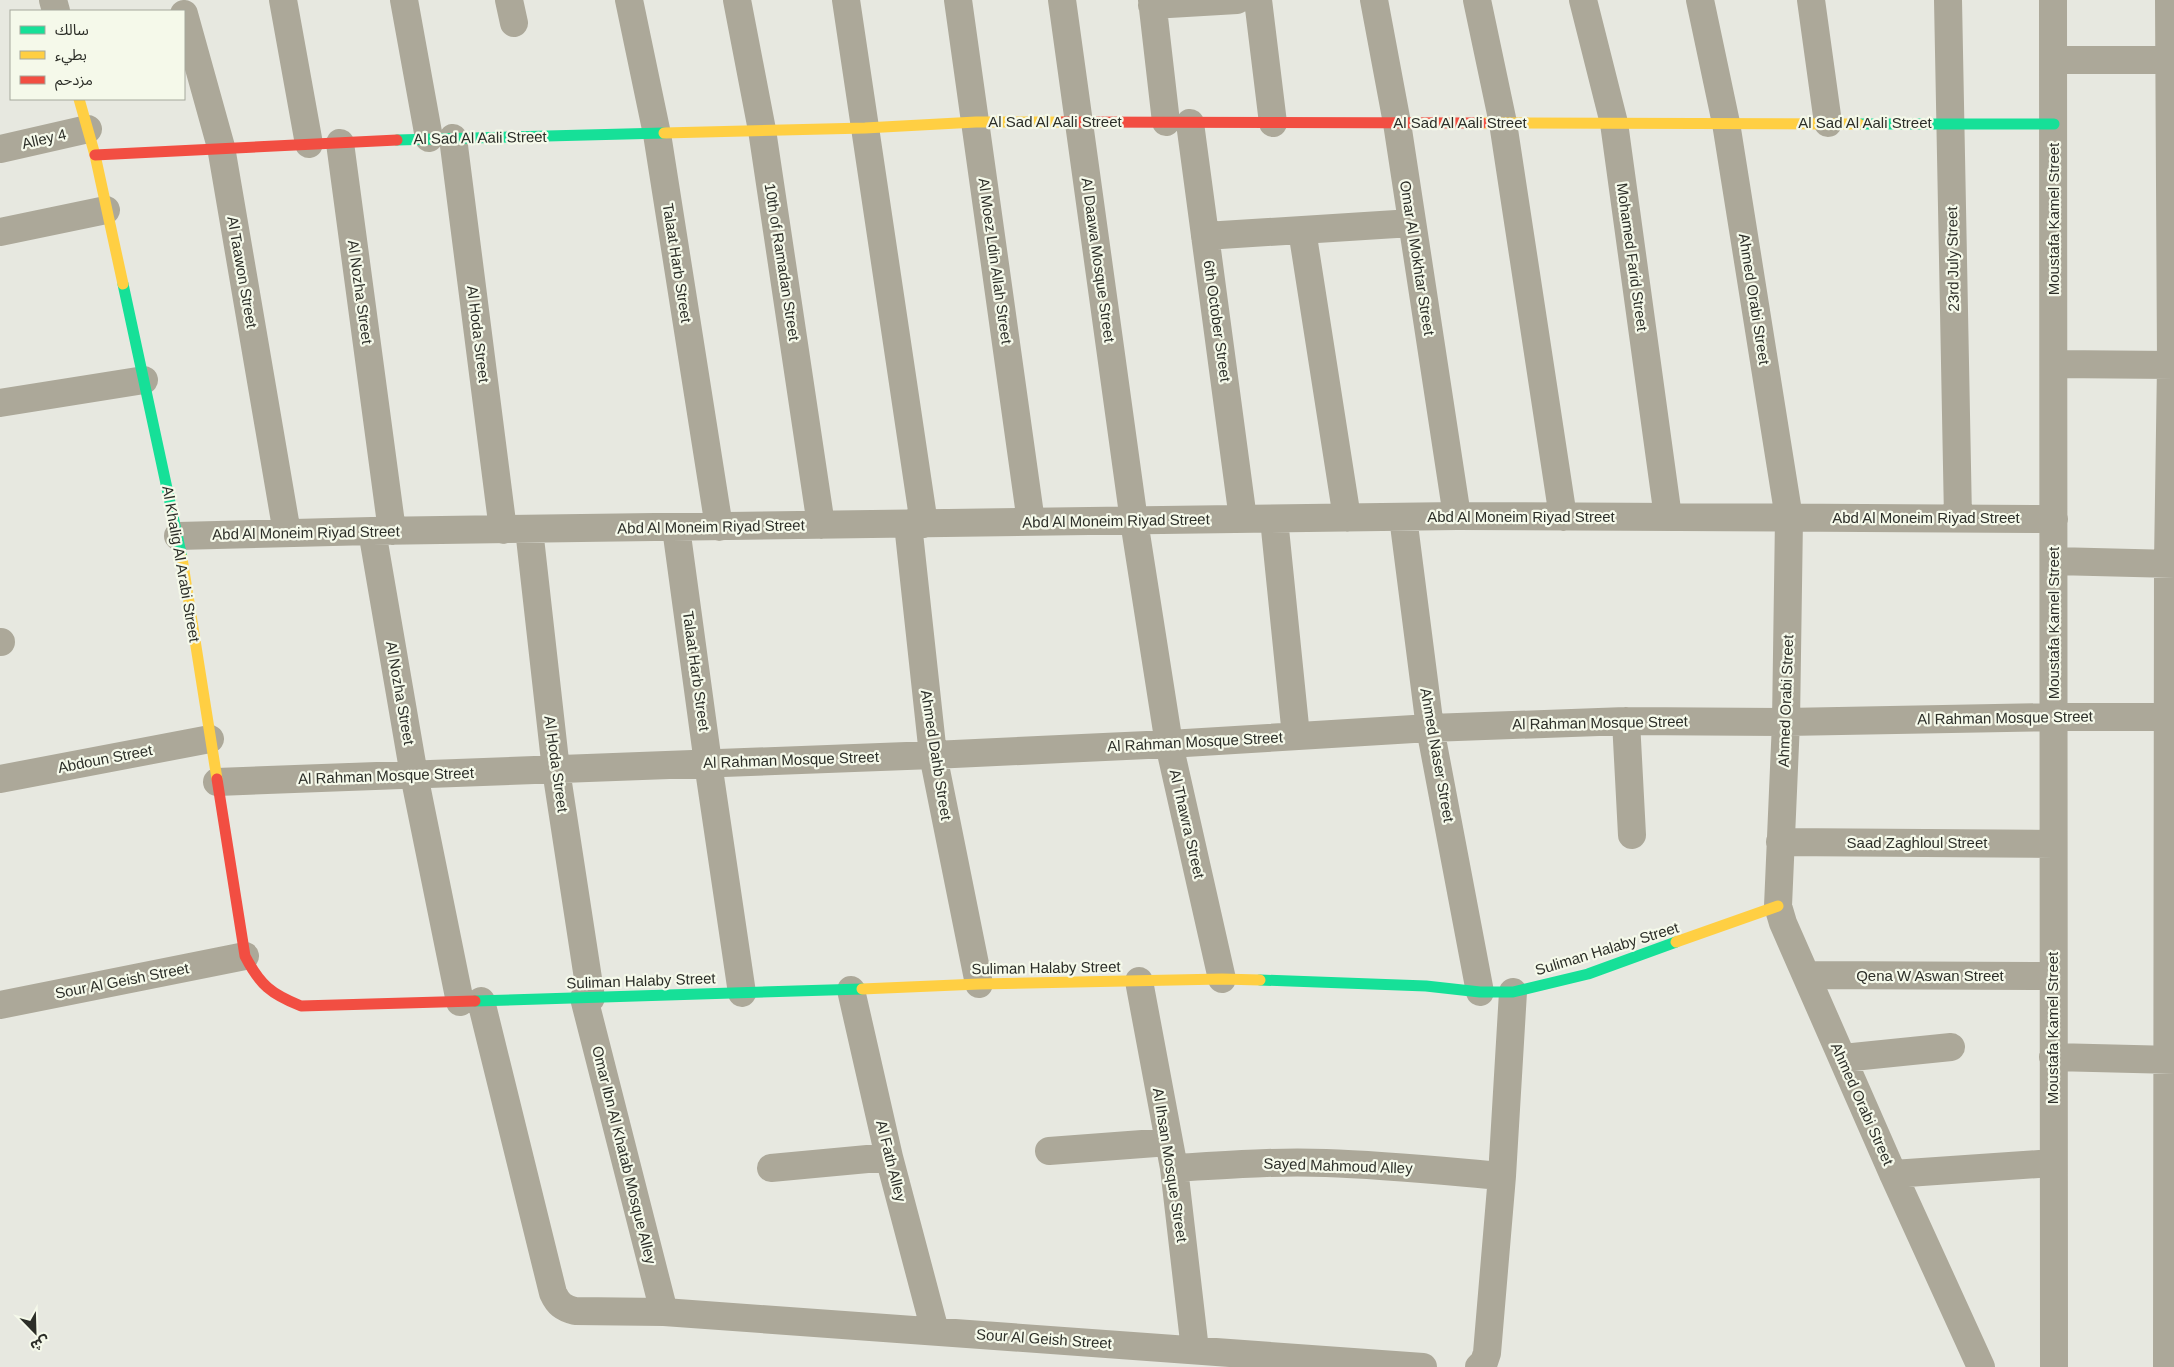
<svg xmlns="http://www.w3.org/2000/svg" width="2174" height="1367" viewBox="0 0 2174 1367" font-family="Arial,'Noto Sans Arabic',sans-serif">
	<rect width="100%" height="100%" fill="#e7e8e0"/>
	<g fill="none" stroke-linecap="round" stroke-linejoin="round">
		<path stroke="#aca899" stroke-width="28" d="M 53,0 L 56,11
			M 283,0 L 309,144
			M 404,0 L 429,138
			M 509,0 L 514,23
			M 629,0 L 657,134 L 719,527
			M 737,0 L 762,130 L 821,525
			M 846,0 L 924,524
			M 958,0 L 1031,522
			M 1062,0 L 1134,521 L 1169,744 L 1222,979
			M 1152,0 L 1166,122
			M 1258,0 L 1273,123
			M 1374,0 L 1397,123 L 1457,516
			M 1477,0 L 1503,123 L 1563,517
			M 1583,0 L 1614,123 L 1668,517
			M 1700,0 L 1726,123 L 1789,518 L 1786,722 L 1778,906 L 1783,923 L 1893,1174 L 1981,1367
			M 1811,0 L 1828,123
			M 1948,0 L 1958,518
			M 2053,0 L 2054,1367
			M 1152,5 L 1237,0
			M 184,14 L 221,147 L 287,533
			M 2054,60 L 2174,60
			M 1190,123 L 1243,519
			M 453,138 L 503,530
			M 340,143 L 392,531
			M 0,149 L 88,129
			M 1302,230 L 1347,518
			M 0,232 L 106,210
			M 1205,236 L 1412,223
			M 2054,364 L 2174,365
			M 0,403 L 144,380
			M 1403,517 L 1430,728 L 1480,992
			M 1274,519 L 1296,736
			M 908,524 L 933,755 L 979,984
			M 676,528 L 708,763 L 742,993
			M 529,529 L 556,770 L 591,998
			M 372,531 L 414,775 L 460,1002
			M 178,536 L 372,531 L 1457,516 L 2054,519
			M 2054,561 L 2174,564
			M 0,642 L 1,642
			M 1626,721 L 1632,835
			M 0,779 L 210,739
			M 217,782 L 933,755 L 1169,744 L 1430,728 L 1626,721 L 1786,722 L 2054,717 L 2174,717
			M 1780,842 L 2053,844
			M 1806,975 L 2053,976
			M 1139,981 L 1174,1168 L 1195,1350
			M 851,990 L 889,1157 L 935,1331
			M 584,998 L 664,1312
			M 481,1001 L 553,1293 C 558,1304 563,1308 575,1311 L 664,1312 L 1423,1367
			M 0,1005 L 245,956
			M 2053,1057 L 2174,1060
			M 1843,1058 L 1951,1047
			M 1049,1151 L 1169,1142
			M 771,1168 L 889,1157
			M 1174,1168 C 1225,1165 1275,1161 1326,1163 C 1385,1165 1443,1171 1502,1176
			M 1893,1174 L 2053,1163
			M 1479,1367 L 1484,1362 L 1487,1353 L 1502,1176 L 1513,992
			M 2167,1367 L 2168,563 L 2171,365 L 2169,0"/>
		<path stroke="#16e098" stroke-width="11" d="M 1859,124 L 2054,124
			M 397,140 L 664,133
			M 123,284 L 182,558
			M 1260,980 L 1426,986 L 1480,992 L 1513,992 L 1588,974 L 1676,942
			M 475,1001 L 862,989"/>
		<path stroke="#ffcf43" stroke-width="11" d="M 79,99 L 95,155 L 123,284
			M 1482,123 L 1859,124
			M 664,133 L 865,128 L 976,122 L 1062,122
			M 182,558 L 217,779
			M 1676,942 L 1778,906
			M 862,989 L 979,984 L 1222,979 L 1260,980"/>
		<path stroke="#f24e42" stroke-width="11" d="M 1062,122 L 1482,123
			M 95,155 L 397,140
			M 217,779 L 245,956 C 260,985 271,994 301,1006 L 475,1001"/>
	</g>
	<g text-anchor="middle" stroke-width="4.5" stroke-linejoin="round" paint-order="stroke">
		<g font-size="15" fill="#2c2e28" stroke="#f5f9ea">
			<text x="1055" y="127">Al Sad Al Aali Street</text>
			<text x="1460" y="128">Al Sad Al Aali Street</text>
			<text x="1865" y="128">Al Sad Al Aali Street</text>
			<text transform="translate(480 138) rotate(-1)" y="5">Al Sad Al Aali Street</text>
			<text transform="translate(44 139) rotate(-13)" y="5">Alley 4</text>
			<text transform="translate(2054 219) rotate(-90)" y="5">Moustafa Kamel Street</text>
			<text transform="translate(1632 257) rotate(82)" y="5">Mohamed Farid Street</text>
			<text transform="translate(1417 258) rotate(81)" y="5">Omar Al Mokhtar Street</text>
			<text transform="translate(1953 259) rotate(-91)" y="5">23rd July Street</text>
			<text transform="translate(1098 260) rotate(82)" y="5">Al Daawa Mosque Street</text>
			<text transform="translate(995 261) rotate(82)" y="5">Al Moez Ldin Allah Street</text>
			<text transform="translate(782 262) rotate(81)" y="5">10th of Ramadan Street</text>
			<text transform="translate(677 263) rotate(81)" y="5">Talaat Harb Street</text>
			<text transform="translate(242 272) rotate(80)" y="5">Al Taawon Street</text>
			<text transform="translate(360 292) rotate(82)" y="5">Al Nozha Street</text>
			<text transform="translate(1754 299) rotate(81)" y="5">Ahmed Orabi Street</text>
			<text transform="translate(1217 321) rotate(82)" y="5">6th October Street</text>
			<text transform="translate(478 334) rotate(83)" y="5">Al Hoda Street</text>
			<text x="1521" y="522">Abd Al Moneim Riyad Street</text>
			<text x="1926" y="523">Abd Al Moneim Riyad Street</text>
			<text transform="translate(1116 521) rotate(-1)" y="5">Abd Al Moneim Riyad Street</text>
			<text transform="translate(711 527) rotate(-1)" y="5">Abd Al Moneim Riyad Street</text>
			<text transform="translate(306 533) rotate(-1)" y="5">Abd Al Moneim Riyad Street</text>
			<text transform="translate(181 564) rotate(80)" y="5">Al Khalig Al Arabi Street</text>
			<text transform="translate(2054 623) rotate(-90)" y="5">Moustafa Kamel Street</text>
			<text transform="translate(696 671) rotate(82)" y="5">Talaat Harb Street</text>
			<text transform="translate(400 693) rotate(80)" y="5">Al Nozha Street</text>
			<text transform="translate(1786 701) rotate(-88)" y="5">Ahmed Orabi Street</text>
			<text transform="translate(2005 718) rotate(-1)" y="5">Al Rahman Mosque Street</text>
			<text transform="translate(1600 723) rotate(-1)" y="5">Al Rahman Mosque Street</text>
			<text transform="translate(1195 742) rotate(-3)" y="5">Al Rahman Mosque Street</text>
			<text transform="translate(936 755) rotate(81)" y="5">Ahmed Dahb Street</text>
			<text transform="translate(1437 755) rotate(80)" y="5">Ahmed Naser Street</text>
			<text transform="translate(105 759) rotate(-11)" y="5">Abdoun Street</text>
			<text transform="translate(791 760) rotate(-2)" y="5">Al Rahman Mosque Street</text>
			<text transform="translate(556 764) rotate(82)" y="5">Al Hoda Street</text>
			<text transform="translate(386 776) rotate(-2)" y="5">Al Rahman Mosque Street</text>
			<text transform="translate(1187 824) rotate(77)" y="5">Al Thawra Street</text>
			<text x="1917" y="848">Saad Zaghloul Street</text>
			<text transform="translate(1607 949) rotate(-17)" y="5">Suliman Halaby Street</text>
			<text transform="translate(1046 968) rotate(-1)" y="5">Suliman Halaby Street</text>
			<text x="1930" y="981">Qena W Aswan Street</text>
			<text transform="translate(122 981) rotate(-11)" y="5">Sour Al Geish Street</text>
			<text transform="translate(641 981) rotate(-2)" y="5">Suliman Halaby Street</text>
			<text transform="translate(2053 1028) rotate(-90)" y="5">Moustafa Kamel Street</text>
			<text transform="translate(1862 1104) rotate(66)" y="5">Ahmed Orabi Street</text>
			<text transform="translate(624 1155) rotate(76)" y="5">Omar Ibn Al Khatab Mosque Alley</text>
			<text transform="translate(891 1161) rotate(76)" y="5">Al Fath Alley</text>
			<text transform="translate(1170 1165) rotate(81)" y="5">Al Ihsan Mosque Street</text>
			<text transform="translate(1338 1166) rotate(2)" y="5">Sayed Mahmoud Alley</text>
			<text transform="translate(1044 1339) rotate(4)" y="5">Sour Al Geish Street</text>
		</g>
	</g>
	<rect x="10" y="10" width="175" height="90" fill="#f5f9ea" stroke="#a5a89c"/>
	<rect x="20" y="26" width="25" height="8" fill="#16e098" stroke="#a5a89c"/>
	<text x="55" y="35" font-size="15" fill="#2c2e28">سالك</text>
	<rect x="20" y="51" width="25" height="8" fill="#ffcf43" stroke="#a5a89c"/>
	<text x="55" y="60" font-size="15" fill="#2c2e28">بطيء</text>
	<rect x="20" y="76" width="25" height="8" fill="#f24e42" stroke="#a5a89c"/>
	<text x="55" y="85" font-size="15" fill="#2c2e28">مزدحم</text>
	<g transform="translate(35 1332) rotate(157)" stroke="#f5f9ea" stroke-width="4" paint-order="stroke">
	<path d="M0-4L9 19L0 12L-9 19Z" fill="#2c2e28"/>
	<text y="-8" font-size="14" font-weight="bold" text-anchor="middle" fill="#2c2e28">ش</text>
	</g>
</svg>
